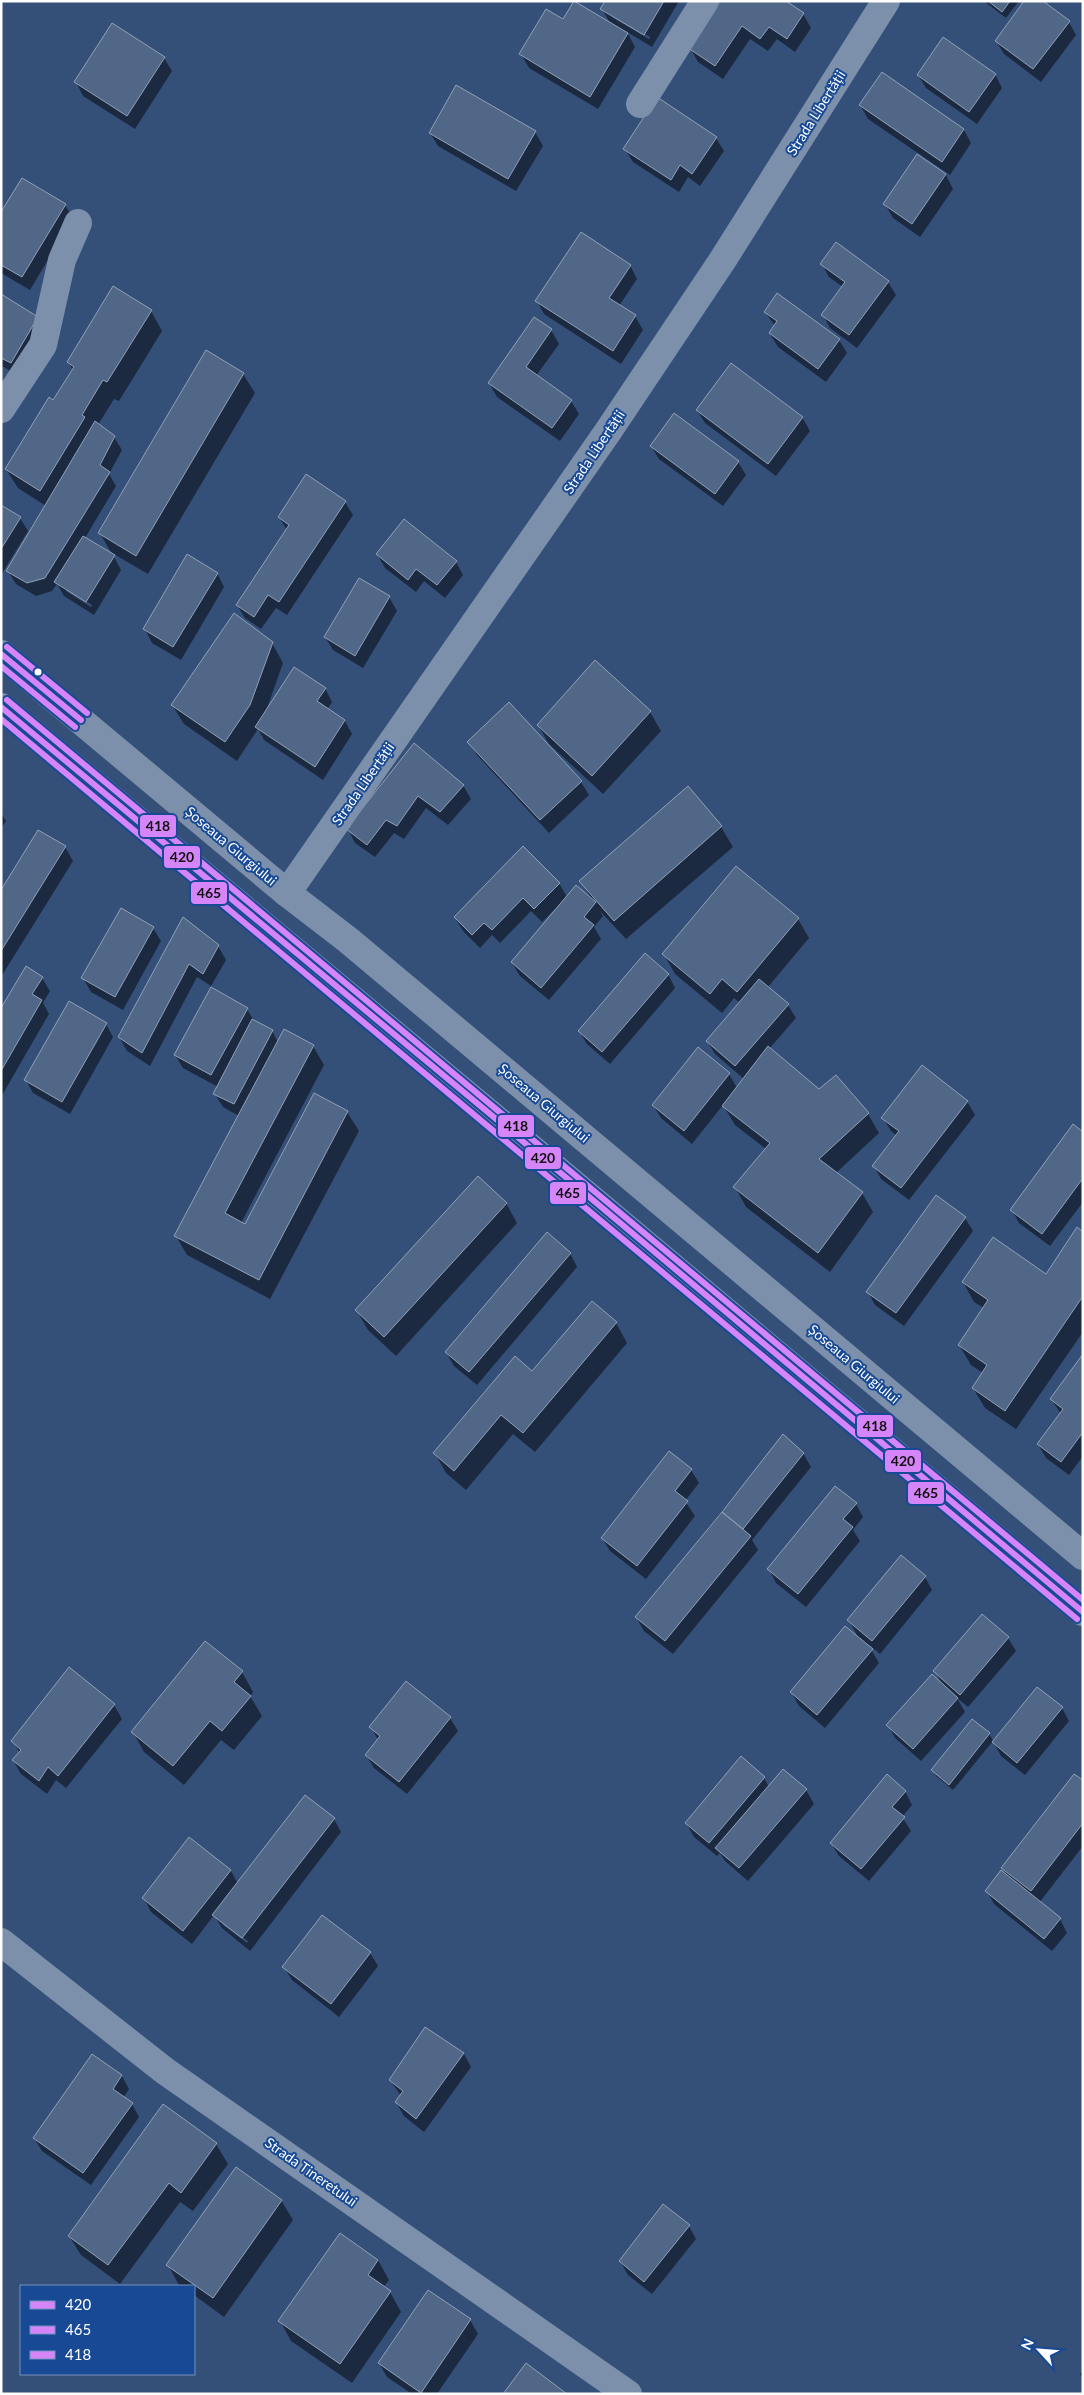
<svg xmlns="http://www.w3.org/2000/svg" width="1084" height="2395" viewBox="0 0 1084 2395" font-family="Lato,sans-serif">
	<rect width="100%" height="100%" fill="#344f78"/>
	<path fill="#0007" fill-rule="evenodd" d="M 607,1 L 679,1 L 652,47 L 627,32 L 635,47 L 598,109 L 529,68 L 521,54 L 564,21 L 610,23 L 602,9 ZM 612,14 L 650,37 L 649,39 L 612,17 Z
		M 784,1 L 803,14 L 811,28 L 795,52 L 777,39 L 768,51 L 750,39 L 723,79 L 698,62 L 690,48 Z
		M 984,1 L 1019,1 L 1006,18 Z
		M 1069,22 L 1076,35 L 1041,82 L 1004,54 L 996,41 Z
		M 164,58 L 172,71 L 135,129 L 83,96 L 76,82 Z
		M 995,74 L 1002,88 L 977,124 L 926,88 L 918,75 Z
		M 860,105 L 964,130 L 971,143 L 950,175 L 868,119 Z
		M 535,132 L 543,146 L 516,191 L 438,146 L 430,133 Z
		M 716,138 L 724,151 L 700,186 L 688,177 L 679,192 L 633,162 L 625,149 Z
		M 917,156 L 946,175 L 953,189 L 920,237 L 893,218 L 885,204 Z
		M 65,205 L 73,218 L 30,290 L 1,273 L 1,215 Z
		M 822,264 L 888,282 L 896,295 L 857,348 L 830,328 L 823,315 L 843,287 L 829,277 Z
		M 630,265 L 637,279 L 619,306 L 635,316 L 643,330 L 621,364 L 544,314 L 537,301 Z
		M 1,296 L 37,318 L 19,376 L 2,366 L 1,368 Z
		M 151,311 L 162,331 L 119,401 L 114,399 L 98,425 L 114,437 L 122,450 L 109,474 L 116,486 L 85,538 L 113,556 L 100,533 L 243,374 L 255,393 L 148,574 L 112,553 L 121,570 L 94,615 L 64,596 L 57,584 L 52,591 L 36,596 L 16,584 L 8,571 L 46,506 L 18,488 L 6,469 L 73,370 L 68,362 ZM 66,588 L 92,605 L 91,607 L 66,591 Z
		M 765,312 L 839,340 L 847,353 L 826,382 L 778,347 L 770,334 L 775,326 Z
		M 551,330 L 559,344 L 536,376 L 571,401 L 579,414 L 560,441 L 497,397 L 489,383 Z
		M 697,410 L 802,417 L 810,431 L 776,476 L 705,423 Z
		M 675,415 L 738,462 L 746,475 L 723,506 L 659,459 L 651,446 Z
		M 345,502 L 353,515 L 287,615 L 276,608 L 261,629 L 245,618 L 237,605 L 287,530 L 279,517 Z
		M 1,506 L 20,518 L 28,531 L 1,575 Z
		M 377,554 L 456,562 L 463,575 L 445,598 L 424,581 L 416,592 L 385,568 Z
		M 217,573 L 224,587 L 181,660 L 152,643 L 145,629 Z
		M 359,580 L 389,597 L 397,611 L 363,668 L 333,650 L 325,637 Z
		M 272,643 L 283,663 L 266,711 L 325,688 L 332,702 L 327,710 L 345,721 L 352,734 L 323,780 L 264,740 L 258,729 L 237,761 L 184,724 L 172,705 Z
		M 650,712 L 661,731 L 603,794 L 549,744 L 538,725 Z
		M 469,742 L 581,782 L 589,795 L 549,833 L 477,755 Z
		M 414,745 L 463,785 L 471,799 L 448,825 L 426,808 L 404,839 L 394,833 L 375,857 L 355,843 L 348,829 Z
		M 688,788 L 721,827 L 733,847 L 626,939 L 600,911 L 603,916 L 594,927 L 601,939 L 549,1000 L 520,976 L 512,963 L 556,911 L 555,909 L 542,922 L 531,911 L 500,943 L 492,935 L 480,948 L 463,931 L 455,918 L 559,883 L 567,897 L 592,900 L 581,881 Z
		M 1,813 L 6,821 L 1,828 Z
		M 65,847 L 73,861 L 1,977 L 1,892 Z
		M 183,919 L 218,946 L 226,960 L 211,986 L 197,977 L 150,1066 L 127,1051 L 119,1037 Z
		M 798,919 L 809,938 L 768,987 L 788,1005 L 796,1018 L 769,1049 L 819,1090 L 868,1114 L 879,1133 L 836,1173 L 862,1193 L 873,1212 L 830,1272 L 746,1207 L 735,1187 L 766,1149 L 735,1125 L 723,1105 L 692,1144 L 661,1118 L 653,1105 L 729,1074 L 737,1088 L 744,1079 L 715,1054 L 707,1041 L 740,1003 L 734,998 L 722,1013 L 675,974 L 664,954 Z
		M 153,928 L 161,941 L 123,1010 L 91,992 L 83,978 Z
		M 668,974 L 675,988 L 610,1064 L 587,1044 L 579,1031 Z
		M 42,978 L 50,991 L 43,1003 L 49,1014 L 1,1097 L 1,1011 Z
		M 247,1009 L 254,1021 L 272,1031 L 278,1042 L 313,1046 L 324,1065 L 241,1223 L 245,1226 L 347,1112 L 359,1131 L 270,1299 L 187,1255 L 176,1236 L 239,1116 L 223,1107 L 215,1094 L 218,1087 L 183,1068 L 175,1055 Z
		M 106,1024 L 113,1037 L 70,1114 L 33,1093 L 26,1080 Z
		M 967,1101 L 975,1115 L 909,1200 L 881,1179 L 874,1166 L 897,1136 L 891,1131 L 883,1118 Z
		M 1083,1133 L 1083,1202 L 1050,1246 L 1019,1223 L 1012,1210 Z
		M 506,1203 L 517,1223 L 396,1356 L 368,1330 L 357,1311 Z
		M 965,1218 L 973,1231 L 904,1326 L 875,1305 L 868,1292 Z
		M 1083,1233 L 1083,1332 L 1016,1429 L 985,1408 L 973,1388 L 983,1373 L 971,1365 L 959,1345 L 984,1308 L 974,1302 L 963,1282 L 1046,1275 Z
		M 570,1253 L 577,1267 L 477,1385 L 454,1366 L 446,1352 Z
		M 592,1303 L 616,1323 L 627,1343 L 535,1452 L 513,1434 L 466,1490 L 446,1473 L 435,1453 L 532,1373 Z
		M 1083,1356 L 1083,1456 L 1069,1475 L 1046,1458 L 1038,1444 L 1061,1414 L 1051,1399 Z
		M 783,1436 L 803,1453 L 811,1467 L 752,1540 L 758,1550 L 673,1654 L 644,1631 L 636,1617 Z
		M 691,1470 L 699,1483 L 685,1501 L 695,1516 L 646,1579 L 610,1551 L 602,1538 Z
		M 856,1504 L 863,1517 L 853,1530 L 860,1541 L 806,1607 L 776,1583 L 769,1569 Z
		M 925,1577 L 932,1590 L 880,1654 L 868,1644 L 879,1663 L 825,1728 L 799,1706 L 791,1692 L 859,1639 L 849,1620 Z
		M 982,1615 L 1008,1638 L 1016,1651 L 968,1707 L 957,1698 L 965,1712 L 921,1761 L 895,1738 L 888,1725 L 942,1684 L 935,1671 Z
		M 70,1669 L 114,1705 L 122,1719 L 66,1788 L 56,1780 L 47,1794 L 21,1774 L 13,1760 L 20,1753 L 13,1741 Z
		M 242,1672 L 253,1692 L 250,1696 L 262,1716 L 234,1750 L 221,1740 L 184,1785 L 144,1752 L 133,1732 Z
		M 1062,1708 L 1069,1721 L 1025,1775 L 1001,1756 L 993,1741 L 953,1790 L 936,1776 L 933,1770 L 972,1721 L 989,1734 L 994,1742 Z
		M 450,1718 L 458,1731 L 407,1794 L 374,1768 L 366,1755 L 378,1740 L 371,1727 Z
		M 783,1770 L 806,1790 L 814,1804 L 748,1881 L 725,1861 L 720,1853 L 717,1856 L 694,1837 L 686,1823 L 764,1778 L 769,1787 Z
		M 1083,1782 L 1083,1846 L 1039,1903 L 1060,1919 L 1067,1933 L 1052,1951 L 994,1904 L 987,1891 L 1007,1876 L 1002,1868 Z
		M 905,1791 L 912,1805 L 902,1817 L 911,1831 L 869,1881 L 839,1856 L 831,1843 Z
		M 334,1819 L 341,1832 L 250,1951 L 222,1928 L 214,1915 L 192,1944 L 151,1912 L 144,1898 L 190,1839 L 231,1871 L 238,1884 ZM 223,1922 L 248,1941 L 247,1943 L 223,1925 Z
		M 370,1953 L 378,1966 L 339,2017 L 292,1980 L 284,1967 Z
		M 426,2029 L 464,2054 L 471,2067 L 424,2132 L 404,2116 L 396,2102 L 401,2096 L 390,2080 Z
		M 122,2076 L 129,2089 L 123,2098 L 132,2104 L 139,2117 L 91,2185 L 42,2151 L 34,2138 Z
		M 164,2106 L 216,2144 L 228,2164 L 193,2211 L 180,2202 L 120,2284 L 81,2255 L 69,2236 Z
		M 281,2200 L 293,2220 L 224,2317 L 194,2295 L 194,2286 L 179,2285 L 168,2265 Z
		M 689,2226 L 696,2239 L 652,2294 L 628,2275 L 620,2261 Z
		M 378,2260 L 389,2280 L 383,2288 L 390,2292 L 401,2312 L 352,2383 L 291,2341 L 280,2321 Z
		M 429,2292 L 470,2320 L 478,2334 L 437,2394 L 412,2394 L 387,2377 L 379,2363 Z
		M 1083,2371 L 1083,2379 L 1080,2374 Z"/>
	<path fill="#516787" stroke="#92a1b8" d="M 574,1 L 628,33 L 590,97 L 519,54 L 546,9 L 563,19 Z
		M 605,1 L 664,1 L 644,35 L 600,9 Z
		M 720,1 L 786,1 L 804,13 L 787,39 L 769,27 L 760,39 L 742,26 L 715,66 L 688,48 Z
		M 988,1 L 1010,1 L 1002,12 Z
		M 1024,1 L 1043,1 L 1070,21 L 1033,69 L 995,41 Z
		M 112,23 L 165,57 L 127,116 L 74,82 Z
		M 943,37 L 996,74 L 969,112 L 917,75 Z
		M 882,72 L 964,129 L 942,162 L 859,105 Z
		M 456,85 L 536,131 L 508,179 L 429,133 Z
		M 657,97 L 717,137 L 692,174 L 680,165 L 671,180 L 623,149 Z
		M 917,154 L 946,174 L 912,224 L 883,204 Z
		M 22,178 L 66,204 L 22,277 L 1,265 L 1,212 Z
		M 581,232 L 631,265 L 609,298 L 636,315 L 613,351 L 535,301 Z
		M 836,242 L 889,281 L 849,335 L 821,315 L 845,282 L 820,264 Z
		M 113,286 L 152,310 L 107,382 L 103,380 L 82,415 L 85,417 L 40,491 L 5,469 L 49,397 L 53,400 L 74,367 L 67,362 Z
		M 777,293 L 840,339 L 818,369 L 769,333 L 777,321 L 764,312 Z
		M 1,294 L 38,317 L 11,363 L 1,358 Z
		M 534,317 L 552,329 L 526,367 L 572,400 L 552,428 L 488,383 Z
		M 206,350 L 244,373 L 136,556 L 98,533 Z
		M 731,363 L 803,417 L 768,464 L 696,410 Z
		M 674,413 L 739,461 L 715,494 L 650,446 Z
		M 95,421 L 115,436 L 100,465 L 110,472 L 45,578 L 27,583 L 6,571 Z
		M 306,474 L 346,501 L 279,602 L 268,595 L 254,617 L 236,605 L 289,525 L 278,517 Z
		M 1,505 L 21,517 L 1,549 Z
		M 404,519 L 457,561 L 437,585 L 416,569 L 408,580 L 376,554 Z
		M 83,536 L 115,555 L 86,602 L 54,582 Z
		M 187,554 L 218,573 L 173,647 L 143,629 Z
		M 359,578 L 390,596 L 355,656 L 324,637 Z
		M 234,613 L 273,642 L 250,705 L 225,742 L 171,705 Z
		M 595,660 L 651,711 L 592,776 L 537,725 Z
		M 294,667 L 326,688 L 317,701 L 345,720 L 315,767 L 255,727 Z
		M 509,702 L 582,781 L 540,820 L 467,742 Z
		M 414,743 L 464,785 L 440,812 L 418,796 L 397,826 L 386,820 L 367,845 L 346,829 Z
		M 688,786 L 722,826 L 614,921 L 579,881 Z
		M 38,830 L 66,846 L 1,951 L 1,890 Z
		M 523,846 L 560,883 L 534,909 L 523,898 L 492,930 L 484,923 L 472,935 L 454,917 Z
		M 736,866 L 799,918 L 737,992 L 722,979 L 710,994 L 662,954 Z
		M 576,885 L 596,902 L 584,917 L 594,925 L 541,988 L 511,962 Z
		M 121,908 L 154,927 L 115,997 L 81,978 Z
		M 183,917 L 219,945 L 203,974 L 189,964 L 142,1053 L 118,1037 Z
		M 645,953 L 669,974 L 602,1052 L 578,1031 Z
		M 26,966 L 43,977 L 32,994 L 42,1000 L 1,1071 L 1,1008 Z
		M 759,979 L 789,1004 L 735,1066 L 706,1041 Z
		M 211,987 L 248,1008 L 211,1075 L 174,1055 Z
		M 69,1001 L 107,1023 L 62,1102 L 24,1080 Z
		M 252,1019 L 273,1030 L 234,1104 L 213,1094 Z
		M 284,1029 L 314,1045 L 225,1213 L 245,1224 L 314,1093 L 348,1111 L 259,1280 L 174,1236 Z
		M 768,1046 L 819,1089 L 836,1075 L 869,1113 L 819,1159 L 863,1192 L 818,1253 L 733,1187 L 770,1143 L 722,1106 Z
		M 698,1047 L 730,1073 L 684,1131 L 652,1105 Z
		M 922,1065 L 968,1101 L 901,1188 L 872,1166 L 899,1131 L 881,1118 Z
		M 1073,1124 L 1083,1132 L 1083,1178 L 1042,1234 L 1010,1210 Z
		M 478,1176 L 507,1203 L 384,1337 L 355,1310 Z
		M 936,1195 L 966,1217 L 896,1313 L 866,1292 Z
		M 1077,1227 L 1083,1232 L 1083,1296 L 1005,1411 L 972,1388 L 987,1365 L 958,1345 L 988,1300 L 962,1282 L 993,1237 L 1046,1274 Z
		M 547,1232 L 571,1253 L 469,1372 L 445,1352 Z
		M 592,1301 L 617,1322 L 523,1433 L 501,1415 L 454,1471 L 433,1453 L 515,1356 L 532,1371 Z
		M 1083,1354 L 1083,1432 L 1061,1462 L 1037,1444 L 1063,1409 L 1050,1399 Z
		M 783,1434 L 804,1453 L 743,1529 L 722,1512 Z
		M 669,1451 L 692,1469 L 675,1491 L 688,1501 L 637,1566 L 601,1538 Z
		M 835,1486 L 857,1503 L 843,1519 L 853,1527 L 798,1594 L 767,1569 Z
		M 722,1512 L 751,1536 L 665,1641 L 635,1617 Z
		M 901,1555 L 926,1576 L 872,1641 L 847,1620 Z
		M 982,1614 L 1009,1637 L 960,1695 L 933,1671 Z
		M 845,1626 L 873,1649 L 817,1715 L 790,1692 Z
		M 205,1641 L 243,1671 L 234,1682 L 251,1696 L 222,1731 L 210,1721 L 173,1766 L 131,1732 Z
		M 69,1667 L 115,1704 L 58,1776 L 48,1767 L 39,1781 L 12,1760 L 21,1750 L 11,1741 Z
		M 932,1674 L 958,1698 L 913,1749 L 886,1725 Z
		M 406,1681 L 451,1717 L 399,1782 L 365,1755 L 380,1736 L 369,1727 Z
		M 1037,1687 L 1063,1707 L 1017,1763 L 992,1742 Z
		M 972,1719 L 990,1733 L 949,1785 L 931,1770 Z
		M 741,1756 L 765,1777 L 709,1843 L 685,1823 Z
		M 783,1769 L 807,1789 L 739,1868 L 715,1848 Z
		M 887,1774 L 906,1791 L 892,1807 L 905,1817 L 861,1869 L 830,1843 Z
		M 1074,1774 L 1083,1780 L 1083,1823 L 1031,1891 L 1001,1868 Z
		M 305,1795 L 335,1818 L 242,1938 L 212,1915 Z
		M 189,1837 L 231,1870 L 183,1931 L 142,1898 Z
		M 1001,1870 L 1061,1918 L 1044,1939 L 985,1891 Z
		M 322,1915 L 371,1952 L 331,2004 L 282,1967 Z
		M 425,2027 L 464,2053 L 416,2119 L 395,2102 L 403,2091 L 389,2080 Z
		M 92,2054 L 122,2075 L 113,2089 L 133,2103 L 83,2173 L 33,2138 Z
		M 163,2104 L 217,2143 L 181,2193 L 169,2183 L 108,2265 L 68,2236 Z
		M 236,2167 L 282,2200 L 213,2298 L 166,2265 Z
		M 663,2204 L 690,2225 L 644,2282 L 619,2261 Z
		M 340,2233 L 378,2260 L 368,2275 L 391,2291 L 340,2364 L 278,2321 Z
		M 428,2290 L 471,2319 L 421,2393 L 378,2363 Z
		M 526,2363 L 567,2394 L 503,2394 Z"/>
	<g fill="none" stroke-linecap="round" stroke-linejoin="round">
		<path stroke="#7d90ab" stroke-width="28" d="M 640,104 L 705,1
			M 1,409 L 43,345 L 62,260 L 78,223
			M 287,893 L 609,430 L 722,261 L 886,1
			M 1,1942 L 165,2071 L 628,2394"/>
		<path stroke="#7d90ab" stroke-width="28" d="M 1,654 L 287,893 L 348,940 L 1083,1556
			M 1,707 L 550,1164 L 1083,1612"/>
		<defs>
			<path id="bus-1" d="M 1,654 L 81,720
				M 1,707 L 550,1164 L 1083,1612"/>
			<path id="bus-2" d="M 1,666 L 75,727
				M 1,719 L 1077,1619"/>
			<path id="bus-3" d="M 7,647 L 87,713
				M 7,700 L 1083,1600"/>
		</defs>
		<use href="#bus-1" stroke="#174995" stroke-width="10"/>
		<use href="#bus-2" stroke="#174995" stroke-width="10"/>
		<use href="#bus-3" stroke="#174995" stroke-width="10"/>
		<use href="#bus-1" stroke="#d685f9" stroke-width="6"/>
		<use href="#bus-2" stroke="#d685f9" stroke-width="6"/>
		<use href="#bus-3" stroke="#d685f9" stroke-width="6"/>
	</g>
	<circle fill="#fff" stroke="#174995" stroke-width="2" cx="38" cy="672" r="4.5"/>
	<g text-anchor="middle" stroke-width="4" stroke-linejoin="round" paint-order="stroke">
		<g font-size="14" fill="#fff" stroke="#174995">
			<text transform="translate(816 113) rotate(-58)" y="5">Strada Libertății</text>
			<text transform="translate(594 452) rotate(-56)" y="5">Strada Libertății</text>
			<text transform="translate(363 784) rotate(-55)" y="5">Strada Libertății</text>
			<text transform="translate(231 846) rotate(40)" y="5">Șoseaua Giurgiului</text>
			<text transform="translate(544 1103) rotate(40)" y="5">Șoseaua Giurgiului</text>
			<text transform="translate(854 1364) rotate(40)" y="5">Șoseaua Giurgiului</text>
			<text transform="translate(311 2172) rotate(35)" y="5">Strada Tineretului</text>
		</g>
	</g>
	<g stroke="#174995" stroke-width="2">
		<rect x="139" y="814" width="38" height="24" rx="5" fill="#d685f9"/>
		<rect x="163" y="845" width="38" height="24" rx="5" fill="#d685f9"/>
		<rect x="190" y="881" width="38" height="24" rx="5" fill="#d685f9"/>
		<rect x="497" y="1114" width="38" height="24" rx="5" fill="#d685f9"/>
		<rect x="524" y="1146" width="38" height="24" rx="5" fill="#d685f9"/>
		<rect x="549" y="1181" width="38" height="24" rx="5" fill="#d685f9"/>
		<rect x="856" y="1414" width="38" height="24" rx="5" fill="#d685f9"/>
		<rect x="884" y="1449" width="38" height="24" rx="5" fill="#d685f9"/>
		<rect x="907" y="1481" width="38" height="24" rx="5" fill="#d685f9"/>
	</g>
	<g font-size="14" text-anchor="middle" font-weight="bold" fill="#111">
		<text x="158" y="831">418</text>
		<text x="182" y="862">420</text>
		<text x="209" y="898">465</text>
		<text x="516" y="1131">418</text>
		<text x="543" y="1163">420</text>
		<text x="568" y="1198">465</text>
		<text x="875" y="1431">418</text>
		<text x="903" y="1466">420</text>
		<text x="926" y="1498">465</text>
	</g>
	<rect width="1084" height="2395" fill="none" stroke="#ffffff" stroke-width="5"/>
	<rect x="20" y="2285" width="175" height="90" fill="#174995" stroke="#7492bf"/>
	<rect x="30" y="2301" width="25" height="8" fill="#d685f9" stroke="#7492bf"/>
	<text x="65" y="2310" font-size="15" fill="#ffffff">420</text>
	<rect x="30" y="2326" width="25" height="8" fill="#d685f9" stroke="#7492bf"/>
	<text x="65" y="2335" font-size="15" fill="#ffffff">465</text>
	<rect x="30" y="2351" width="25" height="8" fill="#d685f9" stroke="#7492bf"/>
	<text x="65" y="2360" font-size="15" fill="#ffffff">418</text>
	<g transform="translate(1039 2350) rotate(296)" stroke="#174995" stroke-width="4" paint-order="stroke">
	<path d="M0-4L9 19L0 12L-9 19Z" fill="#ffffff"/>
	<text y="-8" font-size="14" font-weight="bold" text-anchor="middle" fill="#ffffff">N</text>
	</g>
</svg>
